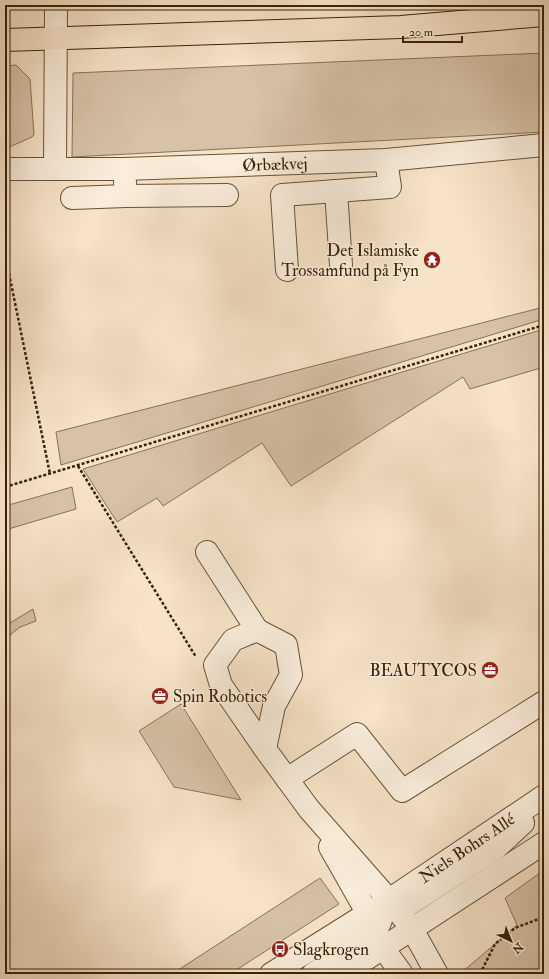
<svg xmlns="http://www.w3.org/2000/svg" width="549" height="979" viewBox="0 0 549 979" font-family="'IM FELL Double Pica',serif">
	<rect width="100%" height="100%" fill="#f6e3c8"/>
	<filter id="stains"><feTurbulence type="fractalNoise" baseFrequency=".005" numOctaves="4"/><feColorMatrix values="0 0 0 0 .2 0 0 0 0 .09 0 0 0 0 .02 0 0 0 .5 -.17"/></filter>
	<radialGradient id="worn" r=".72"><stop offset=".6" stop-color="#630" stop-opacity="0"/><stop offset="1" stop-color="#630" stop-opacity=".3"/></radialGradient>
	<path fill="#d6c2a7" stroke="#887256" d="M 544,53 L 544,132 L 72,157 L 73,73 Z
		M 16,65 L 30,79 L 34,134 L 32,137 L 5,149 L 5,66 Z
		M 544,307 L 544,319 L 61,465 L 56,432 Z
		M 544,329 L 544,367 L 470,389 L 463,377 L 291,486 L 262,443 L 163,506 L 157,498 L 117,522 L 83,469 Z
		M 72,487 L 76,509 L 5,530 L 5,506 Z
		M 33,609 L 36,621 L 20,627 L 5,639 L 5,626 Z
		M 181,704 L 241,800 L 174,787 L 139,731 Z
		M 544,870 L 544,974 L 460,974 L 517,925 L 505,898 Z
		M 320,878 L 339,904 L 230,974 L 172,974 Z"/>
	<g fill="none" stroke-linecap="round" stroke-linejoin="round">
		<defs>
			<g id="minor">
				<path id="s1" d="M 5,169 L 124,169 L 386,160 L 544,145"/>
				<path d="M 55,169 L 56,5"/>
				<path d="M 336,191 L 341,265"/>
				<path d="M 126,196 L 227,195"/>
				<path d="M 72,198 L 126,196 L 125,182"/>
				<path d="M 287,270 L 282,195 L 390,187 L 386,160"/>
				<path d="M 207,552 L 257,630"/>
				<path d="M 265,749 L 274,706 L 291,675 L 286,645 L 257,630 L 233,640 L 215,665 L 221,685 L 265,749 L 309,809 L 389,900 L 412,929 L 437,974"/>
				<path d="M 287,779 L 357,734 L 402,791 L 544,702"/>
				<path d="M 330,847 L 368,914 L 383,948 L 402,974"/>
				<path d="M 405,907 L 495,849 L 523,823"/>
				<path id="s2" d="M 271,974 L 389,900 L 544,796"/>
				<path d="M 313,974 L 376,932 L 381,920"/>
				<path d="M 343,974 L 544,843"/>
			</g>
			<path id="major" d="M 5,40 L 401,27 L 544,15"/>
		</defs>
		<use href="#minor" stroke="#695236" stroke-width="24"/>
		<use href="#major" stroke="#3a2206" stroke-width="24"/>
		<path stroke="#3a2206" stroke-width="2.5" stroke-dasharray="3 2" stroke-linecap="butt" d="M 5,254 L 50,474
			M 78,466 L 196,657
			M 5,487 L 544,325
			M 480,974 L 495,944 L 515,928 L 544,917"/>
		<use href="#minor" stroke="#f9eddb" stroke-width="22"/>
		<use href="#major" stroke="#f6e3c8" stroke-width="22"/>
	</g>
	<defs>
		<symbol id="temple-disc" viewBox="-11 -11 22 22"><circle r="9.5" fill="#8f2418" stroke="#f9eddb"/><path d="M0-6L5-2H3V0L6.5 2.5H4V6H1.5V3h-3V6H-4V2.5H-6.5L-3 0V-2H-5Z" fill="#fff"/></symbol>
		<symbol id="office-disc" viewBox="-11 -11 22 22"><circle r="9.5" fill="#8f2418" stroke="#f9eddb"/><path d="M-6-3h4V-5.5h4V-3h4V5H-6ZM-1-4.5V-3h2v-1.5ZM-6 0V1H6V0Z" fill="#fff"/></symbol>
		<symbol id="bus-disc" viewBox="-11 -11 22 22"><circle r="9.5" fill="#8f2418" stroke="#f9eddb"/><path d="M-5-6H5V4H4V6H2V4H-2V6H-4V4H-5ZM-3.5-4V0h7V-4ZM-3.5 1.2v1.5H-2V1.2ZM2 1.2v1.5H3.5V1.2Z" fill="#fff"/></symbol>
	</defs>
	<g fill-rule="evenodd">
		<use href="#temple-disc" x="422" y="250" width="20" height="20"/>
		<use href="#office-disc" x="480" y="660" width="20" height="20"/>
		<use href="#office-disc" x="150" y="686" width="20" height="20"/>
		<use href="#bus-disc" x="270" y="939" width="20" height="20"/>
	</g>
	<g text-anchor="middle" stroke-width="3" stroke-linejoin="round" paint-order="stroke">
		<g font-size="17" fill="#3a2206" stroke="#f9eddb">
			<text dy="6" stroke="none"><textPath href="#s1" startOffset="270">Ørbækvej</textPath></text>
			<text dy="6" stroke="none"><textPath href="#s2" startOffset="233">Niels Bohrs Allé</textPath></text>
		</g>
		<g font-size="17" fill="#3a2206" stroke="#f9eddb" text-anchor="end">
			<text x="419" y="256">Det Islamiske<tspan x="419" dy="20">Trossamfund på Fyn</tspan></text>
			<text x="477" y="676">BEAUTYCOS</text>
			<text x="173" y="702" text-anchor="start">Spin Robotics</text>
			<text x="293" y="955" text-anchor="start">Slagkrogen</text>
		</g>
	</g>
	<rect width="549" height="979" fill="none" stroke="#f6e3c8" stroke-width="20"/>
	<rect x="6" y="6" width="537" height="967" fill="none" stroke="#3a2206" stroke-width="2"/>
	<rect x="10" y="10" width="529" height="959" fill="none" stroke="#3a2206"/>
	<g transform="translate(511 941) rotate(137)" stroke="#f9eddb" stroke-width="3" paint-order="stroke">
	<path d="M0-3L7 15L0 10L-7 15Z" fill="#3a2206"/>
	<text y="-6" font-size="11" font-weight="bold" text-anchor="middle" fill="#3a2206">N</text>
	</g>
	<path d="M403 36v6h59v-6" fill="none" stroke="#3a2206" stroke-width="2"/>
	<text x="409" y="36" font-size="12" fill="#3a2206" stroke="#f9eddb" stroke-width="3" paint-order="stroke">20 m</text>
	<rect width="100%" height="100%" filter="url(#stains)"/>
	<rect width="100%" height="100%" fill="url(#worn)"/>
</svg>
